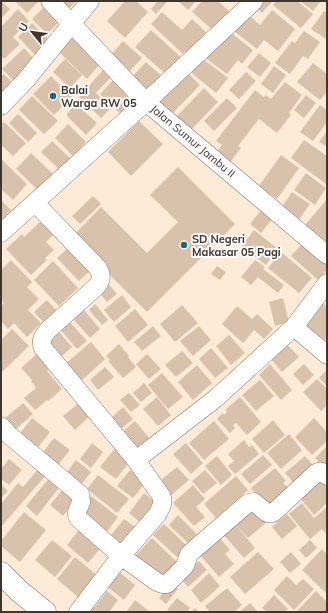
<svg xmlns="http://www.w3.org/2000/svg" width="328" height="613" viewBox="0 0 328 613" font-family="Mulish,sans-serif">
	<rect width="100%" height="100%" fill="#fdebd8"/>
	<path fill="#d9c2ac" d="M 1,1 L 10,9 L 1,19 Z
		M 15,1 L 39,1 L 27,13 Z
		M 58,1 L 76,1 L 68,10 Z
		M 125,1 L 136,1 L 148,12 L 125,38 L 107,21 Z
		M 158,1 L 168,1 L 156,14 L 151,9 Z
		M 178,1 L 196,1 L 188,10 Z
		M 202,1 L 218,1 L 232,14 L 215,32 L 192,12 Z
		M 256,1 L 271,1 L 272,2 L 262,13 L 253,5 Z
		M 276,1 L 297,1 L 313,14 L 301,28 L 273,5 Z
		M 300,1 L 321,1 L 313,11 Z
		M 46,5 L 61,20 L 47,34 L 32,19 Z
		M 18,9 L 29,21 L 13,37 L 20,44 L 4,59 L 1,56 L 1,27 Z
		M 272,10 L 295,29 L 278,51 L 264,40 L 257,49 L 230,28 L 244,11 L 260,25 Z
		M 324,11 L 327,13 L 327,37 L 326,39 L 311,29 Z
		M 162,12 L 182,30 L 192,19 L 206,32 L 187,53 L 185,51 L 183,54 L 151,24 Z
		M 32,23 L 50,41 L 36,56 L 18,37 Z
		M 226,29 L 253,50 L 242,64 L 238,60 L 227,74 L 203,56 Z
		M 151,30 L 183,59 L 168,76 L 135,47 Z
		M 304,31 L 320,42 L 308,59 L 303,56 L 290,74 L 275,63 L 292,41 L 295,43 Z
		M 71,37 L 100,64 L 87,79 L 58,51 Z
		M 123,41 L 142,58 L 129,72 L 110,56 Z
		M 24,48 L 36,61 L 15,82 L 2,69 Z
		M 259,53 L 271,63 L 260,77 L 247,67 Z
		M 199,56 L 228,78 L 216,93 L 188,70 Z
		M 65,59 L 82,75 L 70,88 L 53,72 Z
		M 146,62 L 164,78 L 149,94 L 131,78 Z
		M 313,63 L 327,74 L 327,92 L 320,100 L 297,82 Z
		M 274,66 L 286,75 L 273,93 L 261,84 Z
		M 104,69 L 112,76 L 96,93 L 111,108 L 101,118 L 79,97 Z
		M 185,70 L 200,85 L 170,116 L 155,101 Z
		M 246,72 L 256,81 L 239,99 L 229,90 Z
		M 4,74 L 17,87 L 1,102 L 1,76 Z
		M 51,76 L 72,97 L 54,115 L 33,94 Z
		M 117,76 L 137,96 L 121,114 L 100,94 Z
		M 285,82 L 302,95 L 289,113 L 291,115 L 277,133 L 259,119 L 238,146 L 241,148 L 228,165 L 215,154 L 222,145 L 216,141 L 255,90 L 264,97 L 266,95 L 271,99 Z
		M 204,88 L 218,102 L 187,134 L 173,120 Z
		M 306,95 L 316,103 L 304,118 L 294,110 Z
		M 32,96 L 58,121 L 44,134 L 19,110 Z
		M 227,98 L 237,108 L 214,131 L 204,121 Z
		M 76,104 L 97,123 L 86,135 L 66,115 Z
		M 320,105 L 327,110 L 327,122 L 313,141 L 300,132 Z
		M 18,114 L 37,133 L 28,142 L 9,123 Z
		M 139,121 L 163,144 L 131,176 L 108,152 Z
		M 4,122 L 26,143 L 13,156 L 1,145 L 1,125 Z
		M 68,124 L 86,142 L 73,156 L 55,138 Z
		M 327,131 L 327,147 L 319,142 Z
		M 304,140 L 327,156 L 326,184 L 291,158 Z
		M 52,141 L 72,160 L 61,171 L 41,152 Z
		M 31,153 L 54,175 L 39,191 L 16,169 Z
		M 281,155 L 299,168 L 277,199 L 259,186 Z
		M 1,159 L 27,184 L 13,200 L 1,189 Z
		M 178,167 L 235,224 L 147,312 L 72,237 L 101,207 L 147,253 L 178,222 L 150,195 Z
		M 306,173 L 326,188 L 315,205 L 294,190 Z
		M 292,192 L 310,204 L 298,221 L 281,208 Z
		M 93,196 L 101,204 L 80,224 L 72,216 Z
		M 327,199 L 327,244 L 305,225 Z
		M 1,200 L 11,210 L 1,220 Z
		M 263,208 L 274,217 L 261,233 L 250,224 Z
		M 41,221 L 54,234 L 46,242 L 54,250 L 45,258 L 47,260 L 31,275 L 6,249 L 22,234 L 24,237 Z
		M 254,230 L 278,249 L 266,265 L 242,246 Z
		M 304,242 L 327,262 L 327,270 L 318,280 L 291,256 Z
		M 69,247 L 91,270 L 79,281 L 57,258 Z
		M 281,252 L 312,278 L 299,293 L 268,268 Z
		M 11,260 L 32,282 L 27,287 L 39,299 L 28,310 L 41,323 L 27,337 L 14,323 L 8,329 L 1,321 L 1,306 L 4,303 L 1,300 L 1,270 Z
		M 255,260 L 265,267 L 263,269 L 284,285 L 278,293 L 258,277 L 251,285 L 241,277 Z
		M 53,261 L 78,288 L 59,306 L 34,280 Z
		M 217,266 L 226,272 L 220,280 L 211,274 Z
		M 107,282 L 117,294 L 107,302 L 97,290 Z
		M 122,295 L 131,307 L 114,322 L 104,310 Z
		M 283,298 L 289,322 L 275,326 L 269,302 Z
		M 47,300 L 58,312 L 45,324 L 34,312 Z
		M 321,301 L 327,307 L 327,338 L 323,342 L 302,323 Z
		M 95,304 L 108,320 L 102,325 L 89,310 Z
		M 182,305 L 198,323 L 175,342 L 160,324 Z
		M 237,306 L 252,319 L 257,314 L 273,329 L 264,339 L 254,330 L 243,343 L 222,324 Z
		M 135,309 L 148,325 L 128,342 L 115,326 Z
		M 84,310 L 100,329 L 90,338 L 73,319 Z
		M 69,321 L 87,341 L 77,349 L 60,329 Z
		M 153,326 L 161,336 L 142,351 L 134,342 Z
		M 199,326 L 211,340 L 193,356 L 180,341 Z
		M 12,329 L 29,346 L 1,373 L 1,340 Z
		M 59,332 L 72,347 L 62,356 L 49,341 Z
		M 229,335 L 245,353 L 231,365 L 216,346 Z
		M 91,342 L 105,359 L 80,382 L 65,364 Z
		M 119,344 L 129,356 L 128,357 L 136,367 L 123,378 L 109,362 L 110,360 L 106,356 Z
		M 287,344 L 299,357 L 282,372 L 270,358 Z
		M 211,348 L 228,368 L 215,378 L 199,359 Z
		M 41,350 L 54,365 L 47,371 L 62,389 L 48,401 L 47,400 L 35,410 L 24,398 L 36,388 L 31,381 L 32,380 L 21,368 Z
		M 182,351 L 193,363 L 176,377 L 165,365 Z
		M 147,354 L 161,369 L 149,379 L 136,364 Z
		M 270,364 L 292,390 L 281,400 L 259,375 Z
		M 304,364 L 314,375 L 303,385 L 293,374 Z
		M 197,365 L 212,383 L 193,400 L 178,382 Z
		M 105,367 L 114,377 L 98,390 L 90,380 Z
		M 327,370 L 327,386 L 319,378 Z
		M 162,373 L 183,397 L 168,409 L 148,385 Z
		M 317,379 L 327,389 L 327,405 L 321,411 L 303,392 Z
		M 260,380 L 274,396 L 256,411 L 242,395 Z
		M 144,383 L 152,393 L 141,402 L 133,393 Z
		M 129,393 L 140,405 L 131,412 L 120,400 Z
		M 157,397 L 171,415 L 158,426 L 143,409 Z
		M 240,397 L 261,422 L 247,435 L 236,423 L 233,425 L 235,428 L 230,433 L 217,419 L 223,413 L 224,415 L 227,412 L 225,410 Z
		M 81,401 L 92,414 L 75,430 L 63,416 Z
		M 23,403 L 33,414 L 15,430 L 5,418 Z
		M 123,407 L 133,419 L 121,429 L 112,417 Z
		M 32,418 L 50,432 L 35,451 L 17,437 Z
		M 314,418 L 327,432 L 327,441 L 312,455 L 295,437 Z
		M 273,420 L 285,435 L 264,453 L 252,439 Z
		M 135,421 L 149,438 L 135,449 L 121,433 Z
		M 214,421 L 229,439 L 204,460 L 189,443 Z
		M 289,434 L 302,450 L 281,469 L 267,453 Z
		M 54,438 L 70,450 L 55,469 L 39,457 Z
		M 244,440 L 249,447 L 252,445 L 259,454 L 235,474 L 228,466 L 234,461 L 228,454 Z
		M 92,443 L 103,452 L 91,468 L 80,459 Z
		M 186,443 L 203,463 L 191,474 L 173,454 Z
		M 327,446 L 327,467 L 325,469 L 315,458 Z
		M 116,447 L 132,459 L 116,479 L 100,467 Z
		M 263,455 L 272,465 L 250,484 L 241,474 Z
		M 217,456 L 232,475 L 221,485 L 205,466 Z
		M 305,456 L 313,465 L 293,482 L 285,473 Z
		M 9,459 L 22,470 L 9,485 L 1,479 L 1,469 Z
		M 76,460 L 91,472 L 78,489 L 63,477 Z
		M 177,467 L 189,480 L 168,498 L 156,484 Z
		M 275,468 L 286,481 L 283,483 L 289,489 L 269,506 L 263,501 L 251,488 Z
		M 38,469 L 46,475 L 1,527 L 1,504 L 18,483 L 23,487 Z
		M 130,470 L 146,482 L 133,498 L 117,486 Z
		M 205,470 L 217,483 L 203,494 L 192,481 Z
		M 98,475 L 129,499 L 117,513 L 87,489 Z
		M 51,476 L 61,485 L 37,516 L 26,506 Z
		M 236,476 L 248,490 L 216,518 L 204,504 Z
		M 324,477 L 327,480 L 327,503 L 314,515 L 300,498 Z
		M 1,484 L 8,491 L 1,498 Z
		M 193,485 L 205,499 L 196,507 L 205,517 L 194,526 L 173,503 Z
		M 64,488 L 77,498 L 63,516 L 50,505 Z
		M 144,493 L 156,503 L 141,523 L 129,513 Z
		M 91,496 L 118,517 L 106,533 L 79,512 Z
		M 302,503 L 314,518 L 327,507 L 327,534 L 322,529 L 310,539 L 289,514 Z
		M 256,507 L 268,521 L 248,538 L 236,525 Z
		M 24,512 L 46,530 L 20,562 L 1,546 L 1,541 Z
		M 287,514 L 297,526 L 282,539 L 272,527 Z
		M 178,515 L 197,534 L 188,543 L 169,525 Z
		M 124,519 L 138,529 L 121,551 L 107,540 Z
		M 164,524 L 187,546 L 177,557 L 153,535 Z
		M 235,524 L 255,548 L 244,558 L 223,534 Z
		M 82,526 L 104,544 L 88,563 L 67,545 Z
		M 219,537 L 230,550 L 225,554 L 234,564 L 219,577 L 199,554 Z
		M 152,538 L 177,562 L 159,580 L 134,557 Z
		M 52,540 L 72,556 L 55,577 L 35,560 Z
		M 310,540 L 317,548 L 306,558 L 299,550 Z
		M 322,549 L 327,554 L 327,594 L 302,570 Z
		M 258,552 L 274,569 L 245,594 L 230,577 Z
		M 291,552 L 301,564 L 290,573 L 280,562 Z
		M 75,557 L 98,576 L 79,598 L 57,579 Z
		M 199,561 L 207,570 L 188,587 L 180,578 Z
		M 117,570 L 135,585 L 124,600 L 105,585 Z
		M 209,573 L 220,586 L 201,603 L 191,590 Z
		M 287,576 L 296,585 L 303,579 L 314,589 L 294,610 L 274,590 Z
		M 171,583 L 178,589 L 166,604 L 159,598 Z
		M 227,588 L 242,605 L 234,612 L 210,612 L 205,606 Z
		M 107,591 L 118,600 L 109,612 L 87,612 L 93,605 L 95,607 Z
		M 316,591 L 327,602 L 327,611 L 326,612 L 299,612 L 297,611 Z
		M 274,595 L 288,609 L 285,612 L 267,612 L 262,608 Z
		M 177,598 L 190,608 L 187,612 L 170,612 L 167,610 Z
		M 135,600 L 150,612 L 126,612 Z
		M 250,603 L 258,612 L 239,612 Z
		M 195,608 L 199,612 L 191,612 Z"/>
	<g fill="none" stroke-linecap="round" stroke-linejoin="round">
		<defs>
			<path id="minor" d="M 50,1 L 146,102 L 327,255
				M 1,106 L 26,80 L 90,1
				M 35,203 L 98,268 C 102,276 102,279 97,286 L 48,330 C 43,336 40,340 43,348 L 136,460 L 215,399 L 294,327 L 327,283
				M 1,233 L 146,102 L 254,1
				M 294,327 L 327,355
				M 1,426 L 9,435 L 80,494 L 81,502 C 79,509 75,510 78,518 L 121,556 L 157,582 L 162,584 L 167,584 L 185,566 L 189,554 L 248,503 L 254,502 L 267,513 L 273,513 L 316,473 C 321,470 323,472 327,476
				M 78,612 L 121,556 L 157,515 L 162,505 L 162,497 L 136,460"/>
			<path id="tertiary" d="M 1,573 L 19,591 L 45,612"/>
		</defs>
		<use href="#minor" stroke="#8b7661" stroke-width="19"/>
		<use href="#tertiary" stroke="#8b7661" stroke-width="23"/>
		<use href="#minor" stroke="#fff" stroke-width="18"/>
		<use href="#tertiary" stroke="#fff" stroke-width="22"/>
	</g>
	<g fill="#206676" stroke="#fbfbfb" stroke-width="1.5">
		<circle cx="53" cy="96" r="4"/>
		<circle cx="184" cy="245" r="4"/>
	</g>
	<g text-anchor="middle" stroke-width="4" stroke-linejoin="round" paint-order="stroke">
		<g font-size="11" font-weight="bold" fill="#3f362d" stroke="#fbfbfb" text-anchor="start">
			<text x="61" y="94">Balai<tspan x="61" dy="13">Warga RW 05</tspan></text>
			<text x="192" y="243">SD Negeri<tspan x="192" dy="13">Makasar 05 Pagi</tspan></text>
		</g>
		<g font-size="11" fill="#3f362d" stroke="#fbfbfb">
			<text transform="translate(193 141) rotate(40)" y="4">Jalan Sumur Jambu II</text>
		</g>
	</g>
	<rect width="328" height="613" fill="none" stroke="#3f362d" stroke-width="4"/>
	<g transform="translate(32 32) rotate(299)" stroke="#fbfbfb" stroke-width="3" paint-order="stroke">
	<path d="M0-3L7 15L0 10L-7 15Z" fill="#3f362d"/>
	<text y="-6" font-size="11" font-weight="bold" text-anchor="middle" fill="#3f362d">U</text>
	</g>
</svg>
